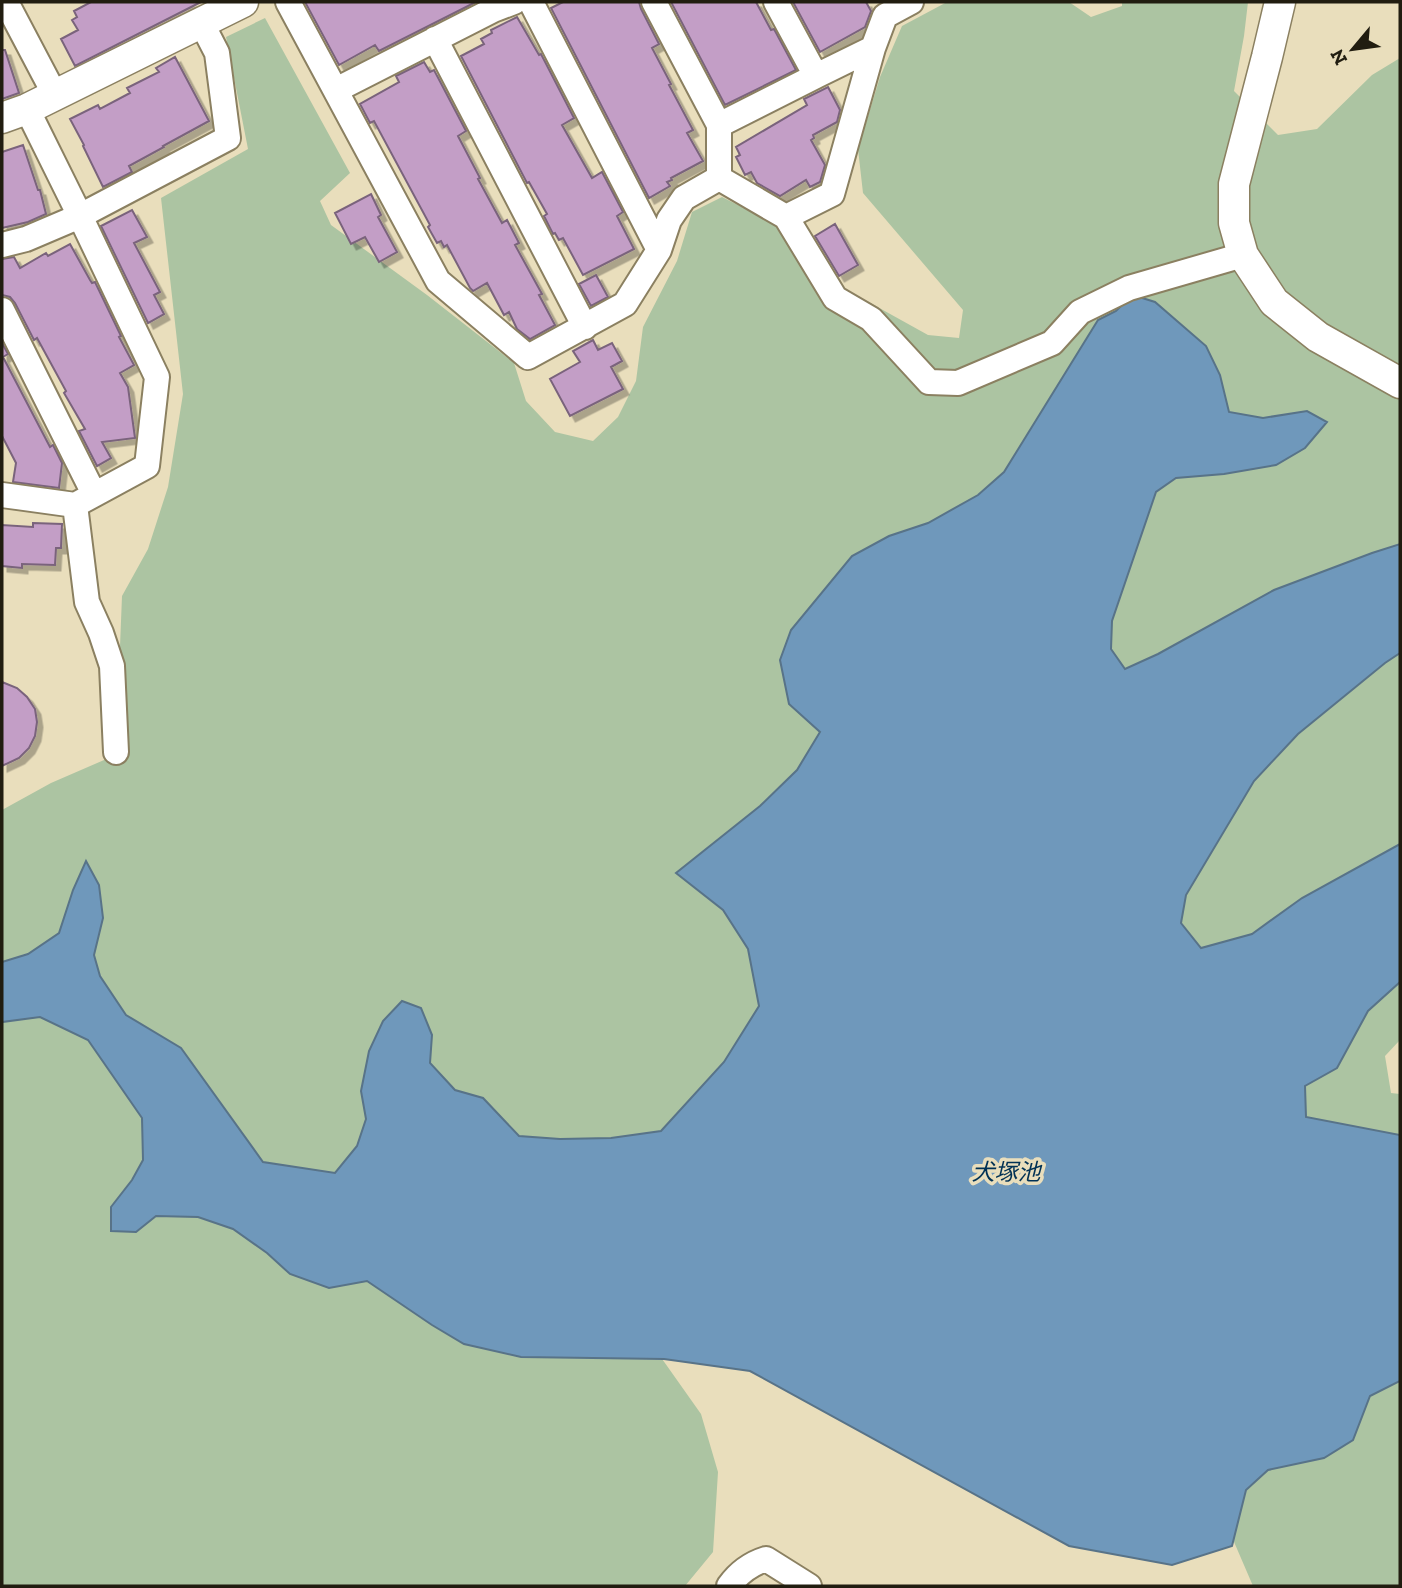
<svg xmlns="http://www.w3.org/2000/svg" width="1402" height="1588" viewBox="0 0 1402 1588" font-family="'Zilla Slab','Noto Sans JP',serif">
	<defs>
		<filter id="shadow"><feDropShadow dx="5.5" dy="5.5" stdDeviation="0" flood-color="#0004"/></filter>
	</defs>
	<rect width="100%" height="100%" fill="#e9debc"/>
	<path fill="#acc4a2" d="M 947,2 L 1069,2 L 1091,17 L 1122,6 L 1122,2 L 1248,2 L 1244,36 L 1234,91 L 1278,135 L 1317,129 L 1372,75 L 1400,58 L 1400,1040 L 1385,1056 L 1391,1093 L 1400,1094 L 1400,1586 L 1253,1586 L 1191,1442 L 808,1007 L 631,1315 L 701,1414 L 718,1472 L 713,1552 L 685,1586 L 2,1586 L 2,810 L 51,783 L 111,757 L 119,672 L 122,596 L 148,549 L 168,487 L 183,394 L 161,198 L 248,149 L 226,37 L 265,18 L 350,173 L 320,201 L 331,225 L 427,295 L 514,363 L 526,401 L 555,432 L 593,441 L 618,417 L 636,381 L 643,327 L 677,261 L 692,212 L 722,197 L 778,225 L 800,264 L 928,335 L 959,338 L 963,310 L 863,193 L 858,149 L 880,77 L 902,26 Z"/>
	<path fill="#6f98bb" stroke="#587388" stroke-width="2" d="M 1139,297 L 1155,302 L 1206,346 L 1220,375 L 1229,412 L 1263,418 L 1307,411 L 1327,422 L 1305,448 L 1276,465 L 1224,474 L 1176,478 L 1156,492 L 1112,621 L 1111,649 L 1125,669 L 1158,654 L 1274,590 L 1372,553 L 1400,544 L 1400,653 L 1385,663 L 1298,734 L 1254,781 L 1186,895 L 1181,923 L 1201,948 L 1252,934 L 1302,898 L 1400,844 L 1400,982 L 1368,1011 L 1337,1068 L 1305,1086 L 1306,1117 L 1400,1135 L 1400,1381 L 1370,1396 L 1353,1440 L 1324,1458 L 1268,1470 L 1246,1490 L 1232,1546 L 1172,1565 L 1069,1546 L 750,1371 L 664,1359 L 521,1357 L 464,1344 L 432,1325 L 367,1281 L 329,1288 L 290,1274 L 267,1253 L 233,1229 L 198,1217 L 156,1216 L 136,1232 L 111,1231 L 111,1207 L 132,1180 L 143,1160 L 142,1118 L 88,1040 L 40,1017 L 2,1022 L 2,962 L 28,954 L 59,933 L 73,890 L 86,861 L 99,885 L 103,918 L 94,955 L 100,976 L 126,1015 L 181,1048 L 263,1162 L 335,1173 L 357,1146 L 366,1119 L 361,1091 L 369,1051 L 383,1021 L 402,1001 L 421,1008 L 432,1035 L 430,1063 L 455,1090 L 483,1098 L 519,1136 L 560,1139 L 611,1138 L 661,1131 L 724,1062 L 759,1006 L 748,949 L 723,910 L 676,873 L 760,806 L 797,770 L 820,732 L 789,704 L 780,660 L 791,630 L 852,556 L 889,536 L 928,523 L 978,495 L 1004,472 L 1098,320 L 1116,311 L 1126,301 Z"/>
	<path fill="#c39ec6" stroke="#7a637c" stroke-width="2" filter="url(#shadow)" d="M 91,2 L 201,2 L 75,66 L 61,39 L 78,30 L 72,20 L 77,17 L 74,11 Z
		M 305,2 L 476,2 L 379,51 L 375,45 L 339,65 Z
		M 563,2 L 639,2 L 641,9 L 659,44 L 652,48 L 671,84 L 669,85 L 693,130 L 687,133 L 703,161 L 671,178 L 672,180 L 667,182 L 670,186 L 649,198 L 551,8 Z
		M 671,2 L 756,2 L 771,30 L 774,29 L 796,70 L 725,105 Z
		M 793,2 L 866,2 L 871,11 L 865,27 L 820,52 Z
		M 517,17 L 539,55 L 541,54 L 574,118 L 562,125 L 592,178 L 602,172 L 623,212 L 617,216 L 634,249 L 583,275 L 563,238 L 559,240 L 555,233 L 553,234 L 544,216 L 547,214 L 529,182 L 527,183 L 461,56 L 484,44 L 481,39 L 492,33 L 491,30 Z
		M 2,50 L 5,50 L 19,93 L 2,99 Z
		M 175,57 L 209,121 L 163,146 L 164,147 L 129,166 L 132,172 L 103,187 L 83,146 L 84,145 L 70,119 L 98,105 L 100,109 L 130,93 L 127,88 L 159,72 L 156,68 Z
		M 424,62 L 430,72 L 434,70 L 466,131 L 458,136 L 480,178 L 478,179 L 502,223 L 507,220 L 519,243 L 515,245 L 542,294 L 539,295 L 555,325 L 530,339 L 517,329 L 509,312 L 504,315 L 487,283 L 473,291 L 470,288 L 447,245 L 444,247 L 441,241 L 437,243 L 428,227 L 430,225 L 374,121 L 370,123 L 360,104 L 399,82 L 396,76 Z
		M 828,87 L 840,110 L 837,122 L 813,135 L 814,138 L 811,140 L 825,165 L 820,182 L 810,187 L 806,180 L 780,196 L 757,183 L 751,172 L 745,175 L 736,157 L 740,155 L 736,147 L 807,105 L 804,99 Z
		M 23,145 L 38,190 L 40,190 L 46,214 L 28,222 L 2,228 L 2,152 Z
		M 371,194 L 381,215 L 378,217 L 397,252 L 379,262 L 365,237 L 351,244 L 335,213 Z
		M 132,210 L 147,237 L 134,243 L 160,292 L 154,295 L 164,314 L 148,323 L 101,226 Z
		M 835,224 L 858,265 L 839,276 L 815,236 Z
		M 70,244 L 90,280 L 92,283 L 95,282 L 121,336 L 119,337 L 134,365 L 120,373 L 128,387 L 135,438 L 102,442 L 111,458 L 97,466 L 79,431 L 85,429 L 64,393 L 66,391 L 37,338 L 34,340 L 15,303 L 10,297 L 2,295 L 2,259 L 14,257 L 20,268 L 46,253 L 48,256 Z
		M 596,275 L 608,297 L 591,306 L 579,284 Z
		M 593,340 L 598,350 L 612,343 L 622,361 L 611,367 L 623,389 L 570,416 L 550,379 L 580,362 L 573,351 Z
		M 2,343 L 8,354 L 3,357 L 50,447 L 53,445 L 62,463 L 59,488 L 13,482 L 16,463 L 2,436 Z
		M 33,523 L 62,524 L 61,548 L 56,548 L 55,565 L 22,564 L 22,568 L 2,566 L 2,525 L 33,527 Z
		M 2,682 L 17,688 L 27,697 L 35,709 L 37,722 L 35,736 L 29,748 L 19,758 L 2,766 Z"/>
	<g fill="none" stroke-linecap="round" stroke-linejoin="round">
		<defs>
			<path id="minor" d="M 6,2 L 55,95
				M 288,2 L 438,281 L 528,357 L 625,304 L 659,250 L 531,2
				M 654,2 L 719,125 L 719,178 L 684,198 L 669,220 L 659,250
				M 435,39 L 585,327
				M 816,76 L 873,48
				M 336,90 L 493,10 L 514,2
				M 719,125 L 816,76 L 776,2
				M 719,178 L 786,217 L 835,298 L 871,319 L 929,382 L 958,383 L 1052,343 L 1080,312 L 1129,288 L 1243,255
				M 786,217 L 832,194 L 873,48 L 885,16 L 911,2
				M 2,245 L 26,239 L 80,216 L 228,138 L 217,53 L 201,22
				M 2,310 L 94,494
				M 2,495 L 75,505 L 147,466 L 157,377 L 80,216 L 27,109
				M 75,505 L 87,602 L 101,633 L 112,666 L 116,752
				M 729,1586 C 739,1572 750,1564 766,1559 L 809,1586"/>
			<path id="tertiary" d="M 1280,2 L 1267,57 L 1234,184 L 1234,223 L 1243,255 L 1274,302 L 1318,337 L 1400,383
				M 2,118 L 27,109 L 243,2"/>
		</defs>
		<use href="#minor" stroke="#8b8061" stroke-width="28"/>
		<use href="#tertiary" stroke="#8b8061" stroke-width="33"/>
		<use href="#minor" stroke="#fff" stroke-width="24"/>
		<use href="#tertiary" stroke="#fff" stroke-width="30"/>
	</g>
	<g text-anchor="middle" stroke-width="7" stroke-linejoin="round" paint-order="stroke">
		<g font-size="23" font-style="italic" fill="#003154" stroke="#e9debc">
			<text x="1006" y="1180">犬塚池</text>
		</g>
	</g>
	<rect width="1402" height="1588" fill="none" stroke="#211d10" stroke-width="7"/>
	<g transform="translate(1353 49) rotate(241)" stroke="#e9debc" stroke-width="5" paint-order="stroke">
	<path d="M0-5L12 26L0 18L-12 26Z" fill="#211d10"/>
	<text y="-10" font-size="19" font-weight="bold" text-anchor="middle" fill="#211d10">N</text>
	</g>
</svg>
